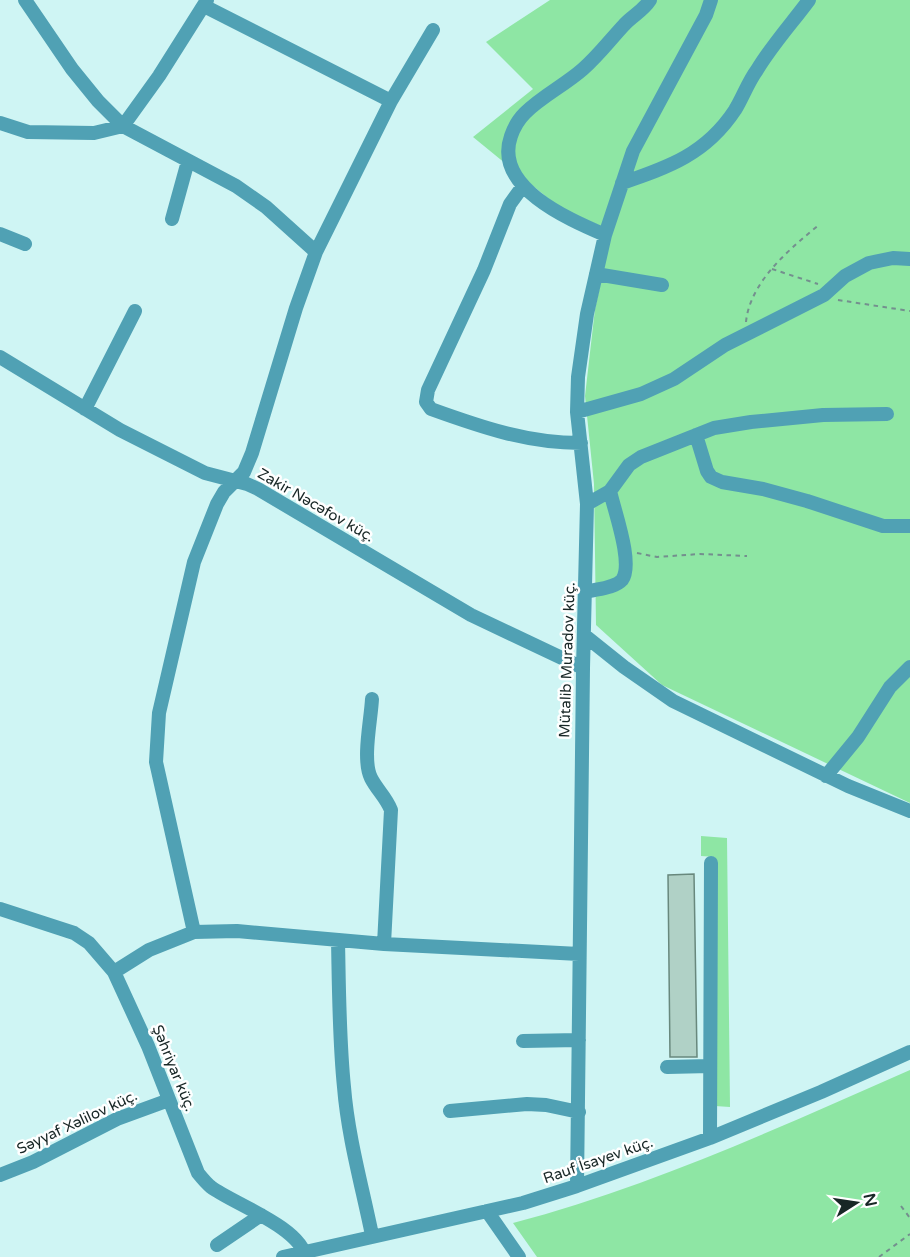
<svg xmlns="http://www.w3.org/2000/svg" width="910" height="1257" viewBox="0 0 910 1257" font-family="'Varela Round',sans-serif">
	<rect width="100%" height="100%" fill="#cff5f4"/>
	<path fill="#8ee6a4" d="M 550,0 L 910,0 L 910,803 L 662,685 L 596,625 L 594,484 L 585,396 L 595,309 L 612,231 L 560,208 L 473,137 L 533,89 L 486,42 Z
		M 701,836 L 727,838 L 730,1107 L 715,1106 L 715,857 L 701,856 Z
		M 910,1070 L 910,1257 L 537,1257 L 513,1223 C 650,1187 780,1127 910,1070 Z"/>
	<path fill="#b0d1c6" stroke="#68887d" stroke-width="1.5" d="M 694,874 L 697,1057 L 670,1057 L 668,875 Z"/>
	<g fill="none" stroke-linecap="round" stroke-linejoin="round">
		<path stroke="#748f8e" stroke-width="2" stroke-dasharray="4.5 4.5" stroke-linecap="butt" d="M 772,269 L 818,284
			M 838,300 L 910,311
			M 746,322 C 750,281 791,248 820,224
			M 637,553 L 657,557 L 700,554 L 747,556
			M 901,1206 L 910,1218
			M 879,1257 L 910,1234"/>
		<path stroke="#50a1b4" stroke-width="14" d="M 25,0 L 72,69 L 98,101 L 123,126 L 236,186 L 266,207 L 316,252
			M 204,6 L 391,101
			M 0,123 L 28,132 L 94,133 L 123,126 L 159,76 L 207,0
			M 622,183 C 669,167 706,154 735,110 C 743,97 748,82 757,70 C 772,45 792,23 809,0
			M 523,186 L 510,204 L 484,270 L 428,390 L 426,402 L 431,409 C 481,427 527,443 581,443
			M 172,219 L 188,161
			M 0,234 L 25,244
			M 605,235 L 633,151 L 706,15 L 711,0
			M 596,274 L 662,285
			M 0,357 L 120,430 L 205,473 L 247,484 L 258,489 L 471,615 L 583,668
			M 85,409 L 135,311
			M 577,412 L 641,394 L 674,379 L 725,345 L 824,295 L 845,276 L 869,263 L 893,258 L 910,259
			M 696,435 L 707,471 L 711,477 L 722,482 L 763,489 L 807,501 L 883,526 L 910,526
			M 587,504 L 610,491 L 629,465 L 641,457 L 714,428 L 751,422 L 823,415 L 887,414
			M 586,592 C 596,589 615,588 622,580 C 634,564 614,510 610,491
			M 584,635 L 624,667 L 673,701 L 848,786 L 910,811
			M 372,699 C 371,720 362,760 371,778 C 377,790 386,797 391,810 L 384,944
			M 826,776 L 858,737 L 890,687 L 910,667
			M 0,909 L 74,933 L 89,943 L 114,972 L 148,1046 L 198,1173 C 202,1178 206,1183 211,1187 C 232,1203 302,1228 305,1257
			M 194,932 L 156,762 L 159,713 L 194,562 L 217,504 L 224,492 L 244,472 L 252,453 L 296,308 L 316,252 L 391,101 L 433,30
			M 338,940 C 339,989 339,1038 344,1087 C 348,1137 362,1186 372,1235
			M 114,972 L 149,950 L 194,932 L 237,931 L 384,944 L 579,954
			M 523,1041 L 579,1040
			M 667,1067 L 710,1066
			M 450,1111 L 527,1104 L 546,1105 L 579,1112
			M 710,1138 L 711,863
			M 0,1175 L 33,1162 L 117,1119 L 169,1100
			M 577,1186 L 583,668 L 587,504 L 577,412 L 578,377 L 587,314 L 605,235 C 568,219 493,187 511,136 C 514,127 518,120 525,113 C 542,96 565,85 583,69 C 598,56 610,40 624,25 C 632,16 643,11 650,0
			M 487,1211 L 519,1257
			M 217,1245 L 261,1215
			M 283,1257 L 523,1203 L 577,1186 L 710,1138 L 821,1092 L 910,1052"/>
	</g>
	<g text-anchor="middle" stroke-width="5" stroke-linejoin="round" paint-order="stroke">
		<g font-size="15" fill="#182726" stroke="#fff">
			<text transform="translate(316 505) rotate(30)" y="5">Zakir Nəcəfov küç.</text>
			<text transform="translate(567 660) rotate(-88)" y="5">Mütalib Muradov küç.</text>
			<text transform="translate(174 1068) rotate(68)" y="5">Şəhriyar küç.</text>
			<text transform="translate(77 1122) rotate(-25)" y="5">Səyyaf Xəlilov küç.</text>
			<text transform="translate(598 1160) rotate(-19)" y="5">Rauf İsayev küç.</text>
		</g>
	</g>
	<g transform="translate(856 1203) rotate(78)" stroke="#ffffff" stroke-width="4.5" paint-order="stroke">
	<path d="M0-4.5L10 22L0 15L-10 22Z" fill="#182726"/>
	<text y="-9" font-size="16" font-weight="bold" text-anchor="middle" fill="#182726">N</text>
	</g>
</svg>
